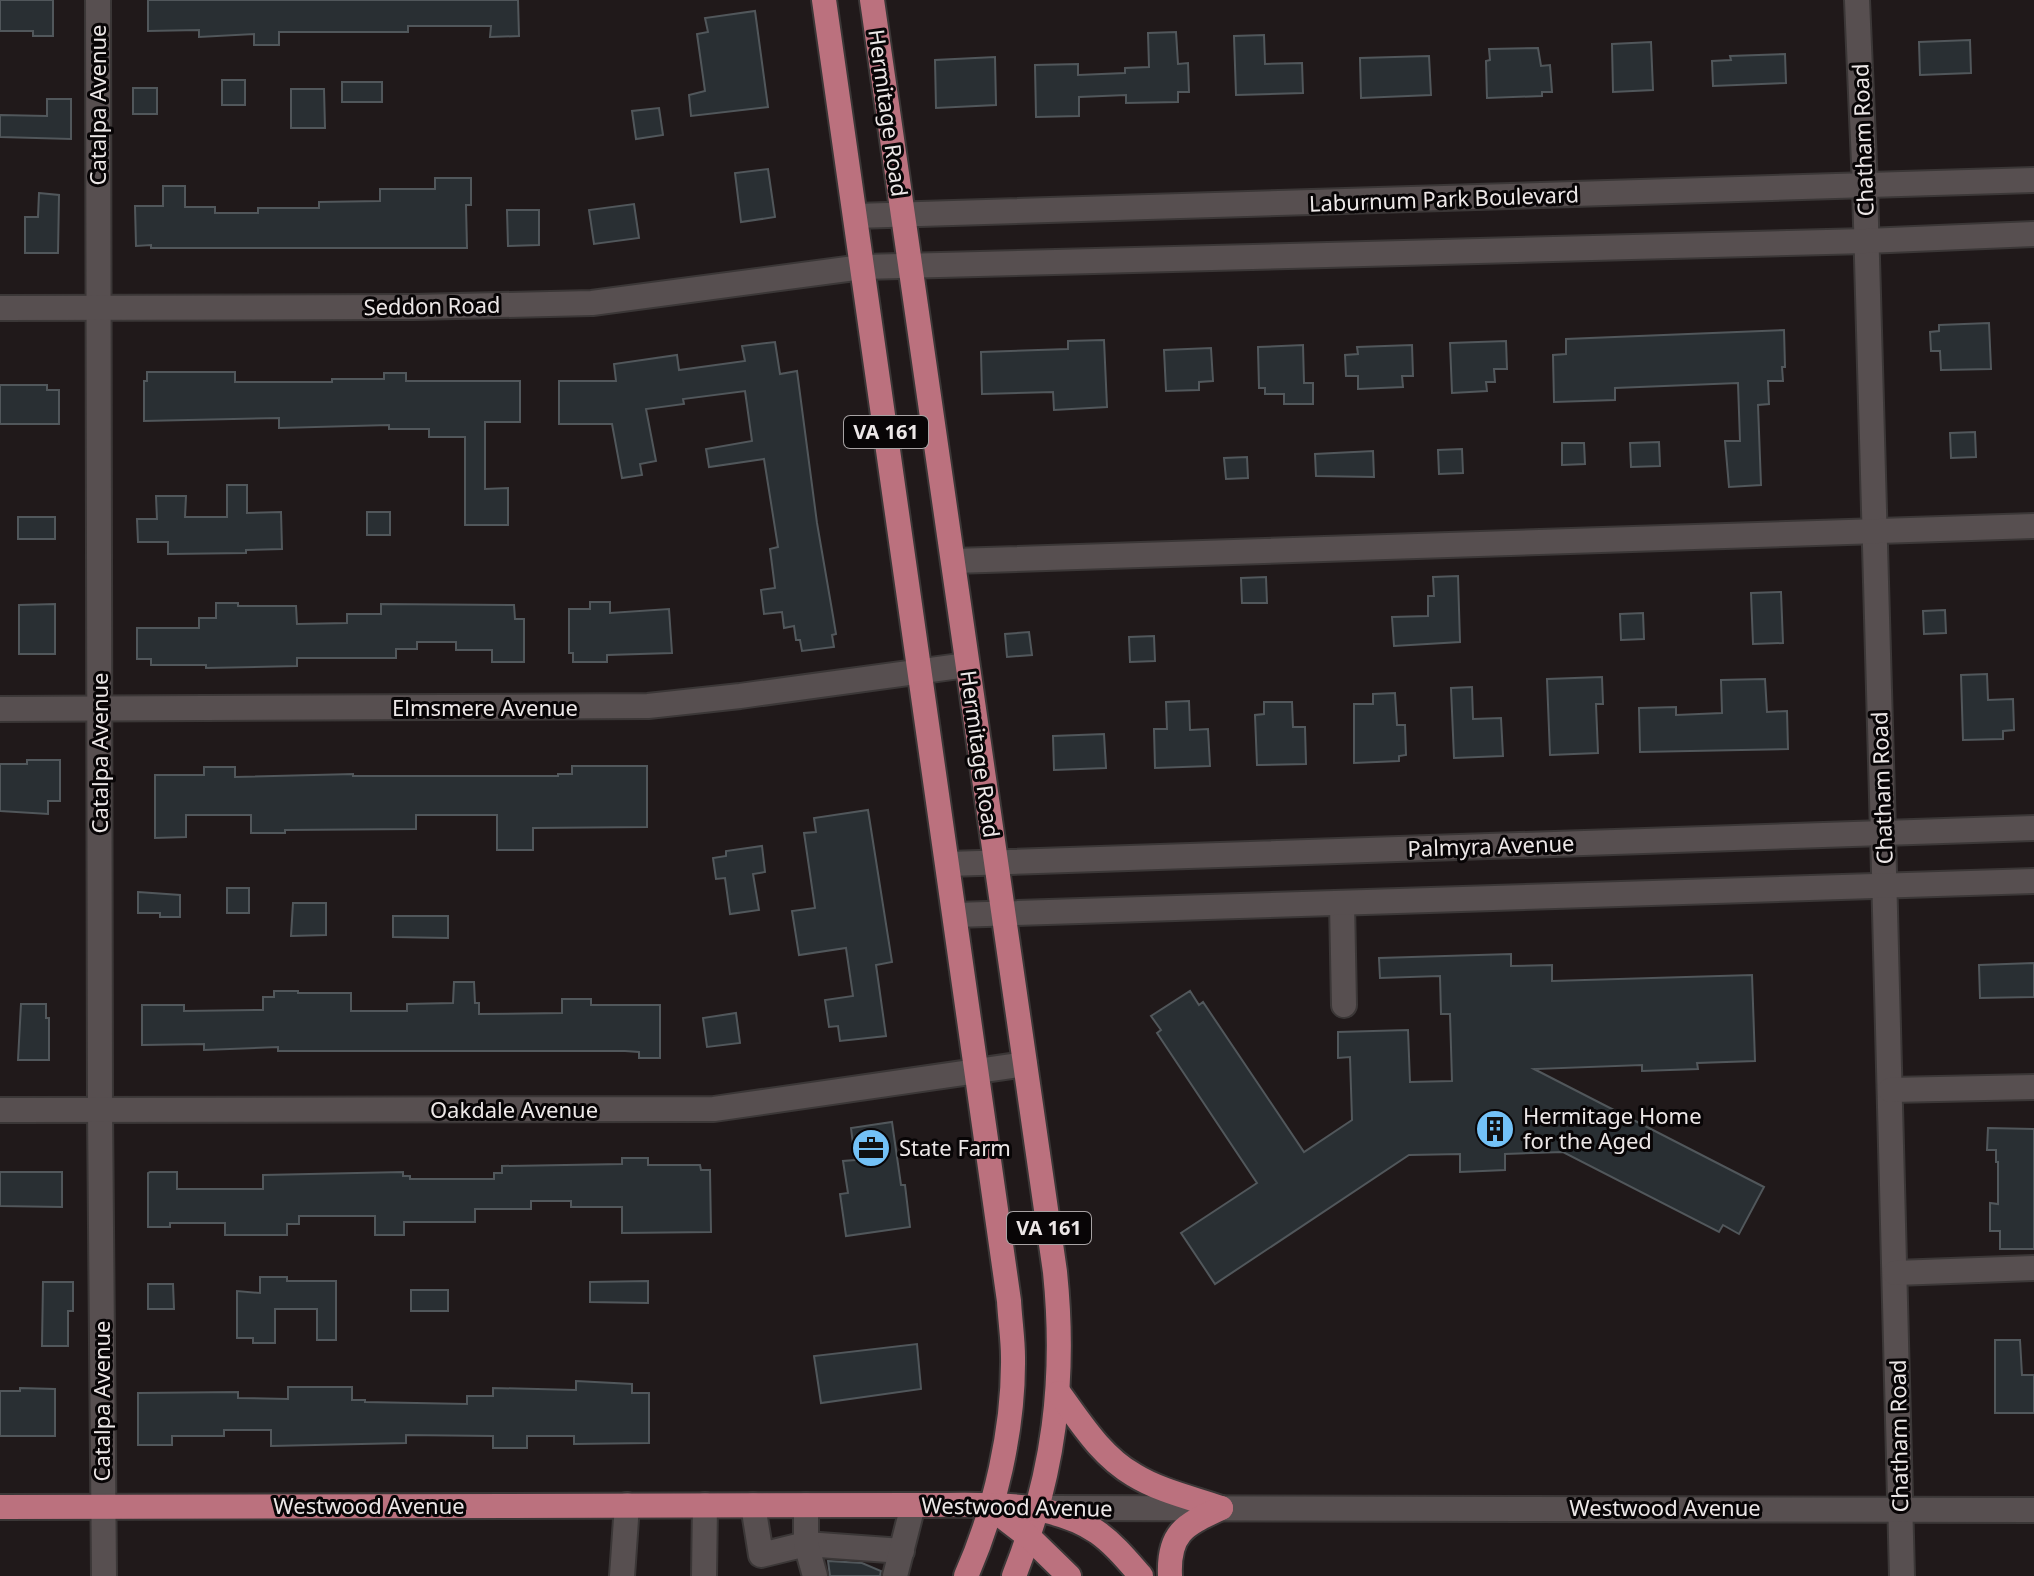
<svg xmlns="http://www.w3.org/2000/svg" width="2034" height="1576" viewBox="0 0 2034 1576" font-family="'Noto Sans',sans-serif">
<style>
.building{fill:#292f33;stroke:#51575b;stroke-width:2}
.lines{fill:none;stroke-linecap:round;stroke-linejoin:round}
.minor-casing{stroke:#3b3737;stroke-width:28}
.major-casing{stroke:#3b3737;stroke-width:28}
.minor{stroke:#574f50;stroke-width:24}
.major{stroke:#bb717e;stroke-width:24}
.labels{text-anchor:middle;stroke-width:6;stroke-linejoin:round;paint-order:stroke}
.shield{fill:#080506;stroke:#a8a3a4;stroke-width:2}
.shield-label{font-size:20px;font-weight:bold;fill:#ece7e7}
.street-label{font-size:22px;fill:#ece7e7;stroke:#080506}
.poi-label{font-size:22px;fill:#ece7e7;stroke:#080506;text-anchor:start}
</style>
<rect width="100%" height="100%" fill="#20191a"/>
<!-- building -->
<g class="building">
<polygon points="0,0 53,0 53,36 33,36 33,31 0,31"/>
<polygon points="148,0 518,0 519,36 490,37 491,26 408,26 408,32 279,32 279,45 254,45 254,34 199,37 199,30 148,31"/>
<polygon points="755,11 768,107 691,116 689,95 705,91 697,34 708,32 705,18"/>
<polygon points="1176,32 1178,64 1188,63 1189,92 1178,92 1178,102 1126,103 1126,95 1079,97 1079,116 1036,117 1035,65 1078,64 1078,75 1125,73 1125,68 1149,67 1148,33"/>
<polygon points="1264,35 1265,64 1302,63 1303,93 1236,95 1234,36"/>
<polygon points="1970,40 1971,73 1920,75 1919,42"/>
<polygon points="1651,42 1653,90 1613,92 1612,44"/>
<polygon points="1538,48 1541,66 1550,65 1552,92 1542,92 1542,96 1487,98 1486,61 1490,60 1489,49"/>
<polygon points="1785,54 1786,83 1713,86 1712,61 1731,60 1730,56"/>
<polygon points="1429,56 1431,95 1361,98 1360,58"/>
<polygon points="995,57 996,105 936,108 935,60"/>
<rect x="222" y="80" width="23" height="25"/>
<rect x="342" y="82" width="40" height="20"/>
<rect x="133" y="88" width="24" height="26"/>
<polygon points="291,89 324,89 325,128 291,128"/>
<polygon points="47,99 71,99 71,139 0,137 0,115 47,116"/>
<polygon points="659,108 663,135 636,139 632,111"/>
<polygon points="768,169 775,217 741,222 735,173"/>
<polygon points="435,178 471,178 471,205 466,205 467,248 151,248 151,245 136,246 135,206 163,206 163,186 185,186 185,207 215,207 215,213 258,213 258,208 319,208 319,202 380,201 380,189 435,189"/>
<polygon points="39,193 59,195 58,253 25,253 25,217 38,217"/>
<polygon points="634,204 639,238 594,244 589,210"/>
<polygon points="507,210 539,210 539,245 508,246"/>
<polygon points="1989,323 1991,369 1941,370 1940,351 1931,351 1930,332 1939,331 1939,325"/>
<polygon points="1784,330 1785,367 1782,367 1783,381 1768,381 1769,404 1758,405 1761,485 1729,487 1725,441 1740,441 1738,383 1615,388 1615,400 1554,402 1553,355 1566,354 1566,339"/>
<polygon points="1104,340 1107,407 1054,410 1053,392 982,394 981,352 1068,349 1068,341"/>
<polygon points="1506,341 1507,369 1494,369 1495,382 1486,382 1487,391 1452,393 1450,343"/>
<polygon points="775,342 780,374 797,371 817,523 833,616 836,634 832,635 834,647 802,651 800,640 796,640 794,626 784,628 782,612 764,614 761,590 775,588 770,549 778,547 764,459 709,467 706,449 752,441 745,391 683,399 684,404 646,409 656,461 640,464 642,475 622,478 612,424 559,424 559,381 616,381 614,364 677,355 679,370 745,361 742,346"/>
<polygon points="1303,345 1304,383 1313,383 1313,404 1284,404 1284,394 1265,394 1265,388 1259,388 1258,347"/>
<polygon points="1412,345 1413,376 1402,376 1403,387 1358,389 1358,376 1346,376 1345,355 1358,354 1357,347"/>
<polygon points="1211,348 1213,381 1199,382 1199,390 1166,391 1164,350"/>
<polygon points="147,372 235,372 235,382 332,382 332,379 384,379 384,373 406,373 406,381 520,381 520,422 485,422 485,489 508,488 508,525 465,525 465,437 429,437 429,429 389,429 389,425 279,428 279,418 144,421 144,381 147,381"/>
<polygon points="0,385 47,385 47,390 59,390 59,424 0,424"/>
<polygon points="1975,432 1976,457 1951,458 1950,433"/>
<polygon points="1659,442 1660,466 1631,467 1630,443"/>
<polygon points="1562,443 1584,443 1585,464 1562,465"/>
<polygon points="1462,449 1463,473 1439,474 1438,450"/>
<polygon points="1373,451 1374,477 1316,476 1315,454"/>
<polygon points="1247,457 1248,478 1226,479 1224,458"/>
<polygon points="227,485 247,485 247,513 281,512 282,549 246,550 246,553 168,554 168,542 138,542 137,519 157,519 156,496 186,496 185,517 227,517"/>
<rect x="367" y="512" width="23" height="23"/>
<rect x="18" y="517" width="37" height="22"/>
<polygon points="1458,576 1460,642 1394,646 1392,617 1428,616 1428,596 1434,596 1433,577"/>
<polygon points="1266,577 1267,603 1242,603 1241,578"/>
<polygon points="1781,592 1783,643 1753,644 1751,593"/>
<polygon points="590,602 610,602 610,613 669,609 672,653 607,655 607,662 573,662 573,653 569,653 569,609 590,609"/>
<polygon points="216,603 238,603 238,606 296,606 297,624 347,623 347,614 381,614 381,604 514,605 515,619 524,619 524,662 492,662 492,650 456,650 456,642 417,642 417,649 396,649 396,658 297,658 297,666 206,668 206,665 151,665 151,659 137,659 137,628 199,628 199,618 216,618"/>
<polygon points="55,604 55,654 19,654 19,605"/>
<polygon points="1945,610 1946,633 1924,634 1923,611"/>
<polygon points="1643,613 1644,639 1621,640 1620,614"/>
<polygon points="1029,632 1032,655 1007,657 1005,634"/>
<polygon points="1154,636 1155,661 1130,662 1129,637"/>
<polygon points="1987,674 1988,700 2013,699 2014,730 2003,731 2003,739 1963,740 1961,675"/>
<polygon points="1602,677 1603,704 1596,704 1598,753 1550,755 1547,679"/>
<polygon points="1765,679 1767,712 1787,711 1788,749 1640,752 1639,708 1676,707 1676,715 1722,713 1721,680"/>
<polygon points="1472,687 1473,719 1501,718 1503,756 1454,758 1451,688"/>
<polygon points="1395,693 1397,725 1405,725 1406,755 1399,756 1399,761 1354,763 1354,704 1373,704 1373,694"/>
<polygon points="1189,701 1190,730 1208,729 1210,766 1155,768 1154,729 1167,729 1166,702"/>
<polygon points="1264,702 1292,702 1293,727 1305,727 1306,764 1257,765 1255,715 1264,714"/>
<polygon points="1104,734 1106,768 1054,770 1053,736"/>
<polygon points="27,760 60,760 60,801 48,801 48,814 0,811 0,764 27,764"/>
<polygon points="572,766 647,766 647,827 533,828 533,850 497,850 497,815 416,815 416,829 285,830 285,833 251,833 251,815 186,815 186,837 155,838 155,775 204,775 204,767 235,767 235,777 353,774 353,776 558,776 558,774 572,774"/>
<polygon points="868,810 892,962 876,965 886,1036 840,1041 838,1026 829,1027 825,1000 853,996 846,948 799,955 792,911 815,908 804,833 816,832 814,818"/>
<polygon points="762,846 765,872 753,874 759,910 730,914 725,878 716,879 713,858 726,856 726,851"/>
<rect x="227" y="888" width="22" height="25"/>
<polygon points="138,892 180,895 180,917 160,917 160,913 138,913"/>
<polygon points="293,903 326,903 326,935 291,936"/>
<polygon points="393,916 448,916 448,938 393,937"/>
<polygon points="1511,954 1511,966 1552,965 1552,981 1752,975 1755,1061 1697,1063 1698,1069 1642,1071 1642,1065 1534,1069 1764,1187 1739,1234 1723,1225 1719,1232 1563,1152 1505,1154 1505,1170 1460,1172 1460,1154 1409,1155 1215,1284 1181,1233 1257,1183 1157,1033 1161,1030 1151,1016 1190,991 1199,1005 1203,1002 1304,1152 1352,1120 1350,1057 1338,1058 1338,1032 1408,1030 1410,1082 1452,1081 1450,1014 1441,1014 1440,976 1380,978 1379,958"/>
<polygon points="2034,963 2034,997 1980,998 1979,965"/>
<polygon points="454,982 474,982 475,1003 479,1003 479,1014 562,1013 562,999 591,999 591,1005 660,1005 660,1058 639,1058 639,1052 625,1051 278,1051 278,1047 204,1050 204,1044 142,1045 142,1005 184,1005 184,1011 263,1010 263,997 274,997 274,991 298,991 298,993 351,993 351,1011 407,1011 407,1004 453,1003"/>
<polygon points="21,1004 46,1004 46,1018 49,1018 49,1060 18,1060"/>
<polygon points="736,1013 740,1043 707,1047 703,1018"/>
<polygon points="892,1122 901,1185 905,1185 910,1227 846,1236 840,1194 848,1193 843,1161 855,1160 851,1128"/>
<polygon points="1988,1128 2034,1129 2034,1249 2000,1249 2000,1231 1990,1231 1990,1203 1998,1204 1998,1162 1996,1162 1996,1150 1987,1150"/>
<polygon points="622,1158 648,1158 648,1165 700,1165 701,1170 710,1170 711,1232 622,1233 622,1207 571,1207 571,1201 531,1201 531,1209 475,1209 475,1222 404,1222 404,1235 375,1235 375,1216 299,1216 299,1224 287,1224 287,1235 225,1235 225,1223 170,1223 170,1227 148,1227 148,1173 150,1172 177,1172 177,1189 263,1189 263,1175 403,1172 403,1176 410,1176 410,1179 494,1179 494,1173 502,1173 502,1166 622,1164"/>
<polygon points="0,1172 62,1172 62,1207 0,1206"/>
<polygon points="260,1277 287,1277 287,1281 336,1281 336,1340 317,1340 317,1309 275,1309 275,1343 253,1343 253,1338 237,1338 237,1291 260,1293"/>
<polygon points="648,1281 648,1303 590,1302 590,1282"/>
<polygon points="43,1282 73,1282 73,1311 68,1311 68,1346 42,1346"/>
<polygon points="148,1284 173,1284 174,1309 148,1309"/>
<rect x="411" y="1290" width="37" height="21"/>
<polygon points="1995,1340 2020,1340 2022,1375 2034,1375 2034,1413 1995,1413"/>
<polygon points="917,1344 921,1389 821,1403 814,1356"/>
<polygon points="576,1381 632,1384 632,1393 649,1393 649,1443 574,1444 574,1436 527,1436 527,1448 493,1448 493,1436 406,1435 406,1443 271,1446 271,1430 224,1430 224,1436 172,1436 172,1445 138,1445 138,1393 238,1392 238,1398 288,1399 288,1387 352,1387 352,1400 365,1400 365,1402 467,1404 467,1396 493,1396 493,1388 576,1390"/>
<polygon points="20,1388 55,1389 55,1436 0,1436 0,1391 20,1391"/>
<polygon points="828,1561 862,1563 881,1571 880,1576 830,1576"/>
</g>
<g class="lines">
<defs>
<g id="minor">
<polyline points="98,0 100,1110 104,1576"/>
<polyline points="1857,0 1865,187 1883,833 1902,1576"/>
<polyline points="855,216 2034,180"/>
<polyline points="0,308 414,307 592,303 862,267 1866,241 2034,234"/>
<polyline points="953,561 2034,526"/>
<polyline points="0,709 648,706 740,696 967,665"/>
<polyline points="948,864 2034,828"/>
<polyline points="1342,903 1344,1005"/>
<polyline points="955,915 2034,881"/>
<polyline points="1890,1090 2034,1087"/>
<polyline points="0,1110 714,1109 1025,1064"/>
<polyline points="1895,1273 2034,1268"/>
<polyline points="753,1505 761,1555 806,1544 902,1551"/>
<polyline points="806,1505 806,1544 815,1576"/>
<polyline points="1048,1508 2034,1510"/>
<polyline points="622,1576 627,1505"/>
<polyline points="704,1576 705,1505"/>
<polyline points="895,1576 913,1505"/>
</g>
<g id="major">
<path d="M824 0 1009 1301C1010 1320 1013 1339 1013 1357 1014 1428 995 1511 966 1576"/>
<path d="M872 0 1055 1272C1066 1380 1054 1475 1014 1576"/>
<path d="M1059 1393C1081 1423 1101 1456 1134 1475 1160 1491 1192 1498 1221 1508"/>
<path d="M0 1507 913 1505C972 1506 1045 1497 1097 1532 1114 1544 1127 1560 1141 1576"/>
<polyline points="990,1507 1029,1537 1069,1576"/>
<path d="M1170 1576C1168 1532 1185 1525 1221 1508"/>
</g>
</defs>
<!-- minor casing -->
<use href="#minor" class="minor-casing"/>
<!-- major casing -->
<use href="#major" class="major-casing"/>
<!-- minor -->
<use href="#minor" class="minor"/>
<!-- major -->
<use href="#major" class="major"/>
</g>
<!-- icons -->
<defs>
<symbol id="building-disc" viewBox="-11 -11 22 22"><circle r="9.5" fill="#73c1f6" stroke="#080506"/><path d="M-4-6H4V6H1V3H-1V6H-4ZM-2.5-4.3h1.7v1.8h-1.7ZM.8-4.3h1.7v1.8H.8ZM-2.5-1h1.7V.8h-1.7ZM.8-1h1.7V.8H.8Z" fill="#111"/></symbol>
<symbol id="office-disc" viewBox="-11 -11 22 22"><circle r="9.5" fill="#73c1f6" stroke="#080506"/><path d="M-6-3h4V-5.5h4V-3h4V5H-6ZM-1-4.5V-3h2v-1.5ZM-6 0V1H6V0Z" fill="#111"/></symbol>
</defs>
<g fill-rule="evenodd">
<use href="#building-disc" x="1473" y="1107" width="44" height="44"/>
<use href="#office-disc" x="849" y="1126" width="44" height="44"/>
</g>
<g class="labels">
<!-- shield labels -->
<g class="shield">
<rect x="844" y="416" width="84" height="32" rx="6"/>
<rect x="1007" y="1212" width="84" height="32" rx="6"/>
</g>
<g class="shield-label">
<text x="886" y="439">VA 161</text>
<text x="1049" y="1235">VA 161</text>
</g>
<!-- street labels -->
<g class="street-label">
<text transform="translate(98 105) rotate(-90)" y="8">Catalpa Avenue</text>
<text transform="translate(888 113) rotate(82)" y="8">Hermitage Road</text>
<text transform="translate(1863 140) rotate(-92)" y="8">Chatham Road</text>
<text transform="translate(1444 199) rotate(-2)" y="8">Laburnum Park Boulevard</text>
<text transform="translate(432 306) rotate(-1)" y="8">Seddon Road</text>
<text x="485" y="716">Elmsmere Avenue</text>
<text transform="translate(100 753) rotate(-90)" y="8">Catalpa Avenue</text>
<text transform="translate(980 754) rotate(82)" y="8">Hermitage Road</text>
<text transform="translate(1882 788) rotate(-92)" y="8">Chatham Road</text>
<text transform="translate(1491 846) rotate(-2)" y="8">Palmyra Avenue</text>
<text x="514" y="1118">Oakdale Avenue</text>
<text transform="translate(102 1401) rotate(-90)" y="8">Catalpa Avenue</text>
<text transform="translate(1899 1436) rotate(-91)" y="8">Chatham Road</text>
<text x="369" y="1514">Westwood Avenue</text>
<text transform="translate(1017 1507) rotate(1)" y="8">Westwood Avenue</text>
<text x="1665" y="1516">Westwood Avenue</text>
</g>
<!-- poi labels -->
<g class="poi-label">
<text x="1523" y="1124">Hermitage Home<tspan x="1523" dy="25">for the Aged</tspan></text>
<text x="899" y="1156">State Farm</text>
</g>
</g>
</svg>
